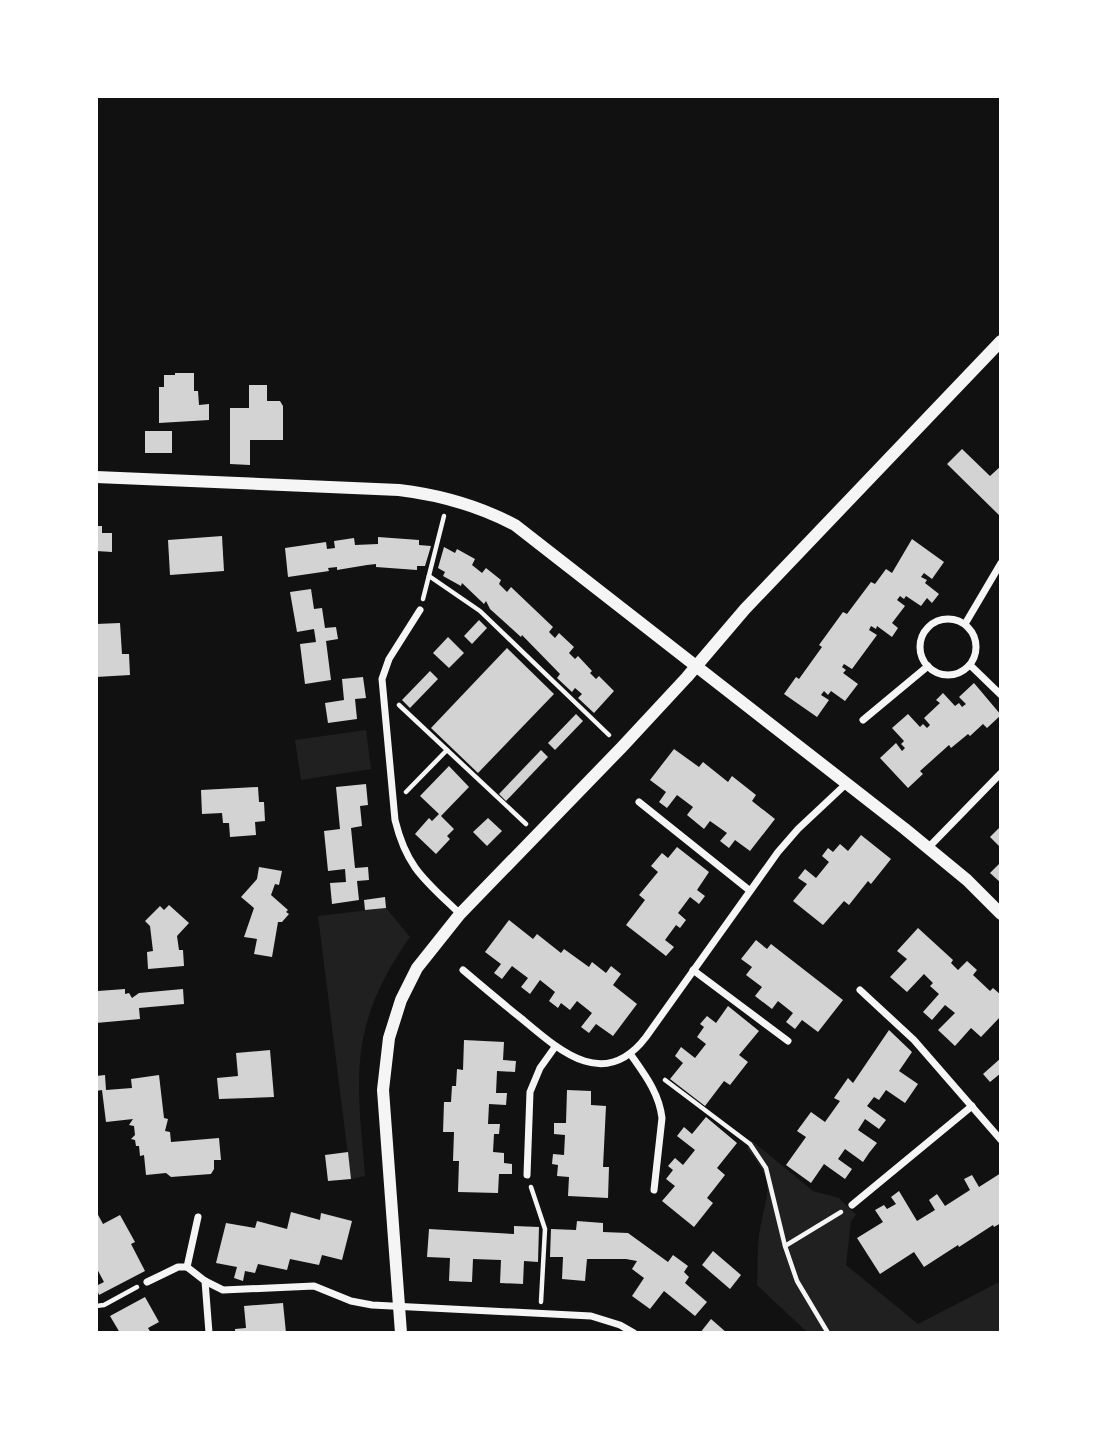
<svg xmlns="http://www.w3.org/2000/svg" width="1097" height="1429" viewBox="0 0 1097 1429" font-family="'Fira Sans',sans-serif">
<style>
.green{fill:#202020}
.building{fill:#d3d3d3}
.lines{fill:none;stroke-linecap:round;stroke-linejoin:round}
.path{stroke:#f5f5f5;stroke-width:4.5}
.minor{stroke:#f5f5f5;stroke-width:7}
.tertiary{stroke:#f5f5f5;stroke-width:12}
</style>
<rect width="100%" height="100%" fill="#111"/>
<!-- green -->
<g class="green">
<polygon points="366,730 371,769 301,780 295,740"/>
<path d="M386 908 410 937C387 969 368 1006 362 1045 355 1088 362 1133 365 1176L351 1179 318 916Z"/>
<path d="M751 1140 813 1191 839 1198 856 1215 851 1221 846 1265 918 1324 1001 1281V1333H808L757 1285C758 1269 757 1252 759 1235 765 1194 779 1185 747 1149Z"/>
</g>
<!-- building -->
<g class="building">
<polygon points="175,373 194,373 194,391 198,391 199,405 209,404 209,420 159,423 159,387 164,387 164,375 175,375"/>
<polygon points="249,385 267,385 267,401 280,401 283,406 283,440 250,440 250,465 230,464 230,408 249,408"/>
<rect x="145" y="431" width="27" height="22"/>
<polygon points="962,449 990,476 1001,466 1001,517 947,464"/>
<polygon points="96,526 102,526 102,533 112,533 112,552 96,551"/>
<polygon points="222,536 224,571 170,575 168,540"/>
<polygon points="378,537 419,540 419,545 431,546 425,566 417,566 417,570 376,567 376,564 367,565 337,570 337,567 328,568 329,571 288,577 285,548 326,542 327,549 335,548 334,541 354,538 355,545 378,544"/>
<polygon points="912,539 944,562 932,579 924,573 921,577 927,580 925,583 939,594 932,603 927,598 921,606 906,596 904,599 900,596 897,600 905,606 892,623 898,628 892,637 877,626 876,629 871,626 869,630 877,635 852,669 844,664 842,667 846,670 843,673 858,684 845,701 831,691 828,695 824,691 821,695 829,700 817,717 784,694 796,677 799,679 822,647 819,645 843,612 847,614 871,582 875,584 886,569 892,573"/>
<polygon points="444,547 455,553 457,549 475,559 472,565 482,573 486,568 501,580 499,584 507,592 511,587 553,627 549,632 555,638 559,633 574,647 569,653 575,659 578,656 592,671 590,673 596,679 599,676 614,691 594,713 578,698 582,694 575,688 572,692 557,678 560,674 522,635 521,637 490,609 486,601 484,604 462,583 461,586 443,576 445,572 438,568"/>
<polygon points="311,589 314,609 322,608 325,628 336,627 338,639 326,641 331,680 305,684 300,644 316,642 314,629 297,632 290,592"/>
<polygon points="479,620 487,628 472,644 464,636"/>
<polygon points="120,623 122,654 129,654 130,675 96,677 96,624"/>
<polygon points="448,637 464,653 449,668 433,653"/>
<polygon points="507,648 554,694 478,773 431,728"/>
<polygon points="430,671 438,679 410,708 402,700"/>
<polygon points="363,677 366,698 355,699 357,719 328,723 325,703 344,700 342,679"/>
<polygon points="974,683 1001,715 987,728 983,724 970,736 968,734 951,748 949,745 920,771 923,774 908,788 880,758 896,743 902,751 905,748 901,744 904,741 892,728 908,714 920,727 923,724 927,728 930,725 924,718 940,703 936,700 943,693 955,706 959,703 962,707 966,704 959,697"/>
<polygon points="576,714 583,721 555,750 548,743"/>
<polygon points="674,749 699,767 703,762 728,782 732,776 756,795 752,801 775,819 750,851 735,840 729,848 720,841 727,833 710,821 704,829 687,815 693,807 677,795 667,808 659,802 666,792 650,780"/>
<polygon points="541,750 548,757 506,801 499,794"/>
<polygon points="449,766 469,787 441,816 454,829 447,836 450,839 436,854 415,834 429,818 432,821 439,814 420,796"/>
<polygon points="366,784 368,805 360,806 362,826 351,828 355,868 368,867 369,880 357,881 359,900 332,904 330,883 346,882 345,869 328,871 324,831 340,829 336,787"/>
<polygon points="258,787 259,802 264,802 265,821 255,822 256,835 230,837 229,823 223,823 222,813 202,814 201,790"/>
<polygon points="488,818 502,831 487,846 473,832"/>
<polygon points="1001,826 1001,848 990,837"/>
<polygon points="861,835 891,859 871,884 868,881 849,905 844,901 823,925 793,901 807,884 798,878 805,869 816,878 829,862 822,856 828,848 833,852 840,844 848,851"/>
<polygon points="677,847 709,872 697,890 705,896 699,904 690,897 678,913 686,920 680,928 676,925 665,940 674,947 666,956 626,925 645,900 639,895 658,872 651,866 662,853 668,858"/>
<polygon points="1001,862 1001,883 990,873"/>
<polygon points="259,867 282,871 279,885 275,884 271,895 288,910 286,912 289,914 282,922 278,922 272,957 254,954 257,939 244,937 254,908 241,897 257,879"/>
<polygon points="385,897 386,908 365,910 364,900"/>
<polygon points="169,905 189,923 177,936 179,950 183,950 184,966 148,969 147,952 153,951 150,926 145,921 160,906 164,910"/>
<polygon points="509,920 533,939 537,934 561,953 564,949 589,967 592,962 606,973 611,966 621,974 613,985 637,1004 613,1036 596,1024 589,1033 581,1027 592,1013 577,1001 570,1010 561,1003 558,1008 549,1001 555,992 540,980 530,994 521,987 528,978 512,966 502,979 494,973 501,964 485,952"/>
<polygon points="918,928 953,960 951,963 958,970 967,961 977,970 973,975 990,991 993,988 1001,995 1001,1016 981,1037 971,1028 955,1046 938,1030 955,1013 945,1005 932,1020 923,1012 939,994 930,986 933,983 924,974 907,992 890,977 907,959 897,951"/>
<polygon points="756,940 767,949 771,944 843,1000 818,1032 802,1020 795,1029 786,1022 793,1013 778,1001 772,1009 755,996 762,987 746,975 752,967 741,959"/>
<polygon points="125,989 125,994 129,993 132,998 139,993 183,989 184,1004 139,1008 140,1019 96,1023 98,991"/>
<polygon points="728,1006 759,1031 739,1055 748,1062 730,1085 724,1081 705,1106 670,1079 683,1063 675,1056 681,1047 695,1058 706,1044 697,1037 704,1027 700,1024 707,1016 716,1023"/>
<polygon points="889,1030 912,1052 899,1071 918,1084 905,1103 886,1090 879,1100 874,1097 867,1106 886,1120 879,1129 865,1119 858,1130 877,1143 869,1153 863,1162 845,1149 838,1159 852,1169 845,1179 824,1164 811,1183 786,1165 806,1137 797,1131 811,1112 825,1122 840,1101 834,1098 848,1078 853,1083"/>
<polygon points="464,1040 504,1042 503,1060 516,1061 515,1072 497,1071 496,1093 507,1093 506,1105 489,1104 488,1124 500,1124 499,1134 494,1134 493,1152 504,1153 504,1163 512,1164 512,1174 499,1174 498,1193 458,1192 459,1161 453,1161 454,1132 443,1132 444,1102 451,1102 452,1086 456,1086 457,1069 463,1070"/>
<polygon points="270,1050 274,1097 219,1099 217,1078 238,1076 236,1053"/>
<polygon points="1001,1058 1001,1073 990,1082 983,1074"/>
<polygon points="105,1075 106,1090 132,1088 131,1079 159,1075 164,1118 168,1119 165,1131 170,1132 171,1142 219,1138 221,1160 214,1160 214,1169 211,1174 171,1177 166,1173 146,1175 144,1155 140,1156 139,1146 136,1146 135,1140 131,1139 135,1135 134,1126 129,1125 133,1119 106,1122 102,1090 96,1091 96,1076"/>
<polygon points="567,1090 591,1091 591,1105 606,1106 603,1167 609,1167 608,1198 568,1196 569,1177 557,1176 558,1165 552,1164 553,1154 564,1155 565,1135 554,1134 554,1123 566,1123"/>
<polygon points="706,1117 737,1143 717,1168 725,1175 707,1198 713,1203 694,1227 662,1201 675,1186 666,1179 673,1170 668,1166 675,1158 683,1165 695,1150 677,1136 684,1127 692,1134"/>
<polygon points="348,1152 351,1179 328,1181 325,1155"/>
<polygon points="1001,1173 1001,1223 994,1227 993,1225 959,1247 958,1245 924,1267 914,1252 880,1274 857,1238 883,1222 875,1210 884,1205 887,1209 896,1204 891,1197 899,1191 917,1221 935,1210 929,1200 937,1194 945,1206 970,1190 964,1179 972,1175 979,1187"/>
<polygon points="96,1211 103,1224 120,1215 135,1242 131,1244 145,1271 99,1295 96,1286 104,1282 96,1267"/>
<polygon points="291,1212 320,1220 321,1213 352,1221 342,1260 322,1255 319,1265 290,1259 287,1270 258,1264 255,1273 245,1271 243,1281 234,1278 237,1267 216,1263 226,1223 255,1228 257,1221 287,1229"/>
<polygon points="577,1221 603,1223 603,1232 628,1233 668,1262 673,1255 688,1266 684,1272 689,1277 685,1283 707,1302 695,1316 664,1291 650,1309 632,1296 644,1278 632,1269 637,1261 626,1259 587,1259 585,1281 562,1279 563,1257 550,1257 551,1229 576,1230"/>
<polygon points="514,1226 539,1227 538,1262 524,1261 523,1284 500,1283 501,1260 473,1259 472,1282 449,1281 450,1258 427,1257 429,1229 514,1234"/>
<polygon points="713,1251 741,1275 730,1289 702,1265"/>
<polygon points="145,1297 159,1322 148,1328 151,1333 120,1333 110,1316"/>
<polygon points="283,1303 286,1333 235,1333 235,1329 246,1328 244,1306"/>
<polygon points="711,1319 727,1333 700,1333"/>
</g>
<g class="lines">
<!-- path -->
<g class="path">
<polyline points="429,576 480,611 609,735"/>
<polyline points="423,599 444,516"/>
<polyline points="399,705 526,824"/>
<polyline points="406,792 447,750"/>
<polyline points="665,1080 750,1144 766,1168 785,1246 797,1281 828,1333"/>
<polyline points="531,1187 545,1229 541,1302"/>
<polyline points="785,1246 841,1212"/>
<polyline points="96,1306 104,1305 137,1287"/>
</g>
<!-- minor -->
<g class="minor">
<path d="M420 610 389 659 382 679 395 820C407 869 426 881 460 914"/>
<circle cx="948" cy="647" r="28"/>
<polyline points="965,624 1001,563"/>
<polyline points="970,665 1001,695"/>
<polyline points="863,720 928,666"/>
<polyline points="639,802 749,890"/>
<polyline points="928,848 1001,773"/>
<path d="M463 970C483 987 502 1003 522 1019 561 1052 605 1091 646 1037L778 852 798 829 846 784"/>
<polyline points="693,970 788,1041"/>
<polyline points="860,990 914,1040 1001,1140"/>
<path d="M631 1055C645 1075 659 1093 662 1118L654 1190"/>
<polyline points="527,1175 530,1092 540,1068 555,1047"/>
<polyline points="852,1205 972,1106"/>
<polyline points="187,1267 198,1217"/>
<polyline points="205,1281 209,1333"/>
<polyline points="147,1282 178,1267 187,1267 205,1281 223,1290 314,1286 351,1301 372,1305 591,1316 620,1325 634,1333"/>
</g>
<!-- tertiary -->
<g class="tertiary">
<path d="M96 477 399 490C441 495 477 505 515 525L905 829 967 880 1001 914"/>
<polyline points="401,1333 383,1090 389,1038 401,1000 417,968 460,914 622,747 687,677 745,609 1001,341"/>
</g>
</g>
<!-- border -->
<rect width="1097" height="1429" fill="none" stroke="#ffffff" stroke-width="196"/>
</svg>
